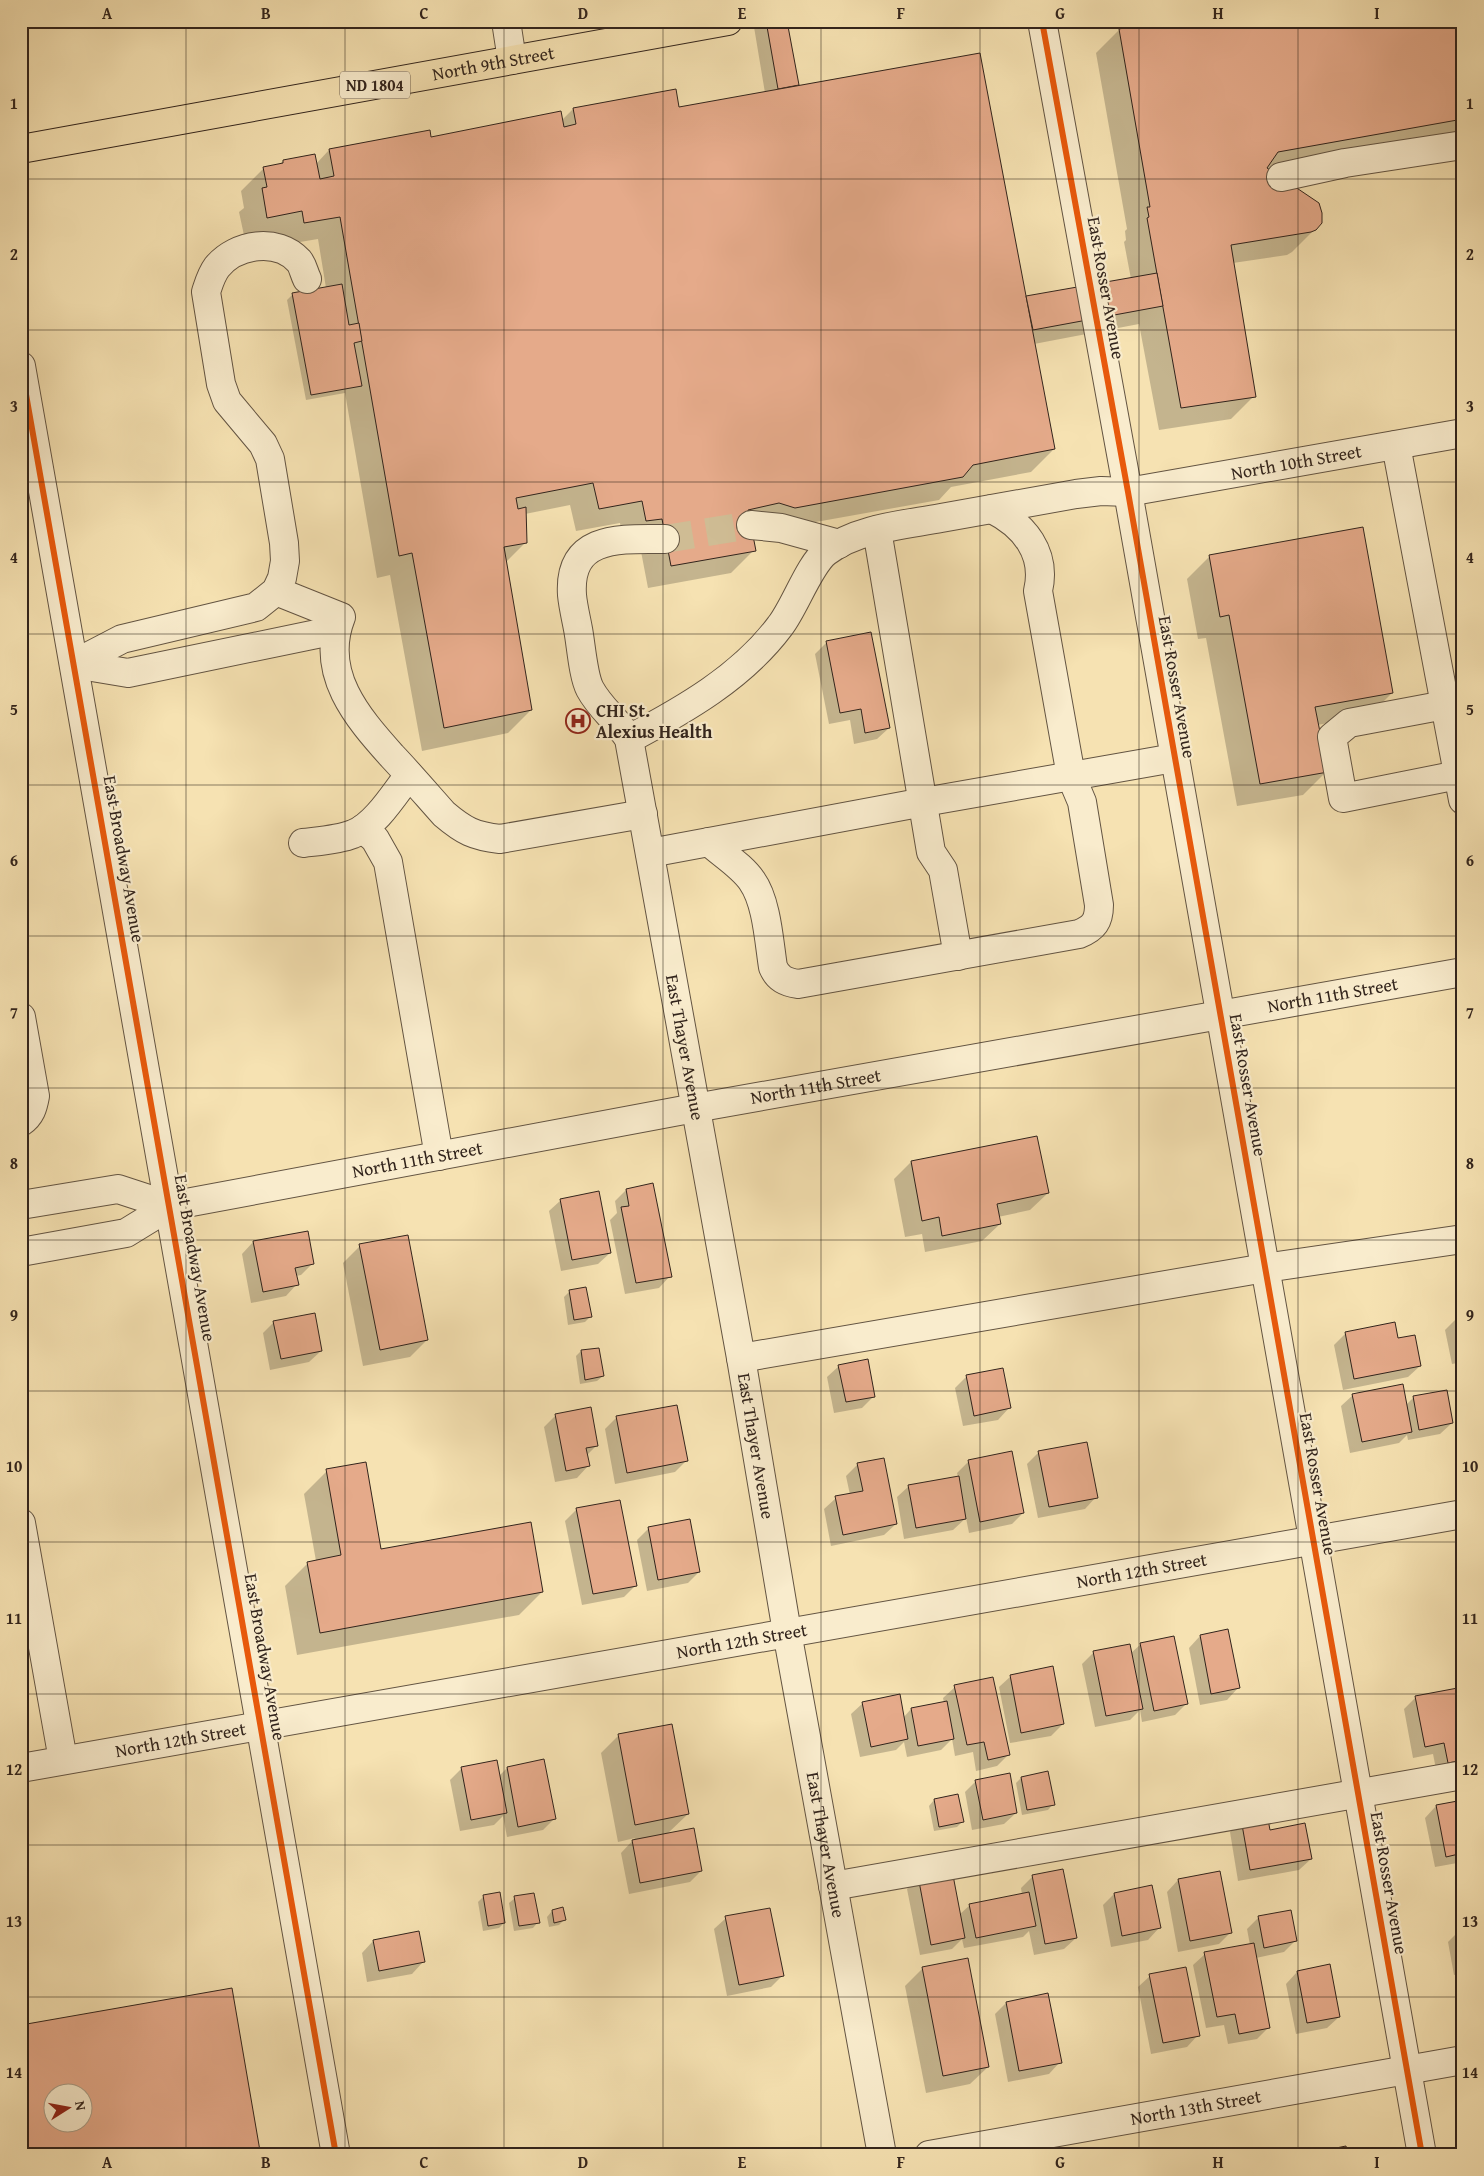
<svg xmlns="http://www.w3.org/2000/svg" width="1484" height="2176" viewBox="0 0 1484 2176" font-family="'Gentium Book Plus',serif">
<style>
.shadow{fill:#0003;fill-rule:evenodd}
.building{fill:#e5aa8a;stroke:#32241c;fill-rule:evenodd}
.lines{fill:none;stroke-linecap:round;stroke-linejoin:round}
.minor-tunnel{stroke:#cfbc94;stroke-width:28;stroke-dasharray:28 14;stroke-linecap:butt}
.minor-casing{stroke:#635442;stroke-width:30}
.major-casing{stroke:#32241c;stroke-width:30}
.minor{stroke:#f9eccd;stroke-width:28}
.major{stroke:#f6e2b2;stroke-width:28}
.cycleway-casing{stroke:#f9eccd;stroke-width:9}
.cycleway{stroke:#e8590c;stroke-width:6}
.grid{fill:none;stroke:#32241c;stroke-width:1;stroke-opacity:0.55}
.labels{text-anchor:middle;stroke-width:4.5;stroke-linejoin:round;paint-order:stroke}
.shield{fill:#f9eccd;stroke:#6e6051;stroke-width:1}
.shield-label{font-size:16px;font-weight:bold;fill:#32241c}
.street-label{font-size:18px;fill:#32241c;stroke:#f9eccd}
.poi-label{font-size:18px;font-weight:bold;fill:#32241c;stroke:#f9eccd;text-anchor:start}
.neatline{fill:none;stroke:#32241c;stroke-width:2}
.grid-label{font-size:16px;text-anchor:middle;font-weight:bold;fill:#32241c}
</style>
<rect width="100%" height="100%" fill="#f6e2b2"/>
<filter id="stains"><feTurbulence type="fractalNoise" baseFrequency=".004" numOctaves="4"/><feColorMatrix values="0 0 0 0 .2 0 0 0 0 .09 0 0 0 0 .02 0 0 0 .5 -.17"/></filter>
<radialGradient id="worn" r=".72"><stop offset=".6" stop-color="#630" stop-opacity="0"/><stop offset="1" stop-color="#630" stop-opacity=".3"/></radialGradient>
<!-- shadow -->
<g class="shadow">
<polygon points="753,21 786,21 797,85 795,88 1025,299 1131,279 1124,242 1126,240 1125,231 1127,229 1096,53 1119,30 1463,21 1463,138 1270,171 1315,229 1292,252 1287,255 1233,263 1254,396 1231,419 1159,430 1139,324 1034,344 1054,449 1031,472 951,487 939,500 771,530 750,527 754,550 731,573 648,588 639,541 623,544 620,523 576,531 570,505 525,514 526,542 506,562 531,710 508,733 422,751 390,575 377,578 345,393 306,400 287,300 293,294 326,288 318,239 282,245 280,233 245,240 239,212 244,208 241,191 264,168 279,165 283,161 316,164 329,150 430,139 561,121 573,109 678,109 765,93"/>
<polygon points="1210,556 1392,693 1369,716 1317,725 1326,772 1303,795 1237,806 1206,638 1198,639 1187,579"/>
<polygon points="827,642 889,728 877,739 854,744 850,720 829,724 815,654"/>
<polygon points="911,1162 1048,1193 1030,1210 998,1217 1000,1224 982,1241 925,1252 922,1234 905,1237 894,1179"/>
<polygon points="626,1190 670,1276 659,1288 625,1294 610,1220 617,1213 615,1201"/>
<polygon points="561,1200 610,1253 598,1264 561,1271 549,1211"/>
<polygon points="253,1242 313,1263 301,1275 296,1276 297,1284 286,1296 251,1303 242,1254"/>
<polygon points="360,1246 427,1340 410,1357 363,1366 343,1263"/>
<polygon points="569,1292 590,1317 585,1322 568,1325 564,1297"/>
<polygon points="1463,1317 1463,1362 1452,1364 1445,1330 1457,1318"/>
<polygon points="274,1322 321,1351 309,1362 270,1370 263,1333"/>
<polygon points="1346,1333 1397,1340 1420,1366 1408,1377 1343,1390 1334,1345"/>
<polygon points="581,1351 603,1376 597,1381 580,1384 576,1356"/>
<polygon points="839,1366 874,1396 862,1408 834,1413 827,1377"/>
<polygon points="967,1376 1009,1408 998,1420 963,1426 955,1388"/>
<polygon points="1353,1395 1406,1405 1414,1397 1452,1423 1440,1434 1408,1440 1407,1435 1399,1443 1350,1453 1341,1406"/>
<polygon points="676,1406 686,1461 675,1472 615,1484 605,1429 616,1418"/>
<polygon points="556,1415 597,1445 586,1456 588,1466 577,1478 555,1482 544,1427"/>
<polygon points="1039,1452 1096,1497 1085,1509 1038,1518 1027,1464"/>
<polygon points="969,1461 1023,1513 1012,1524 969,1533 966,1518 953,1530 904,1539 897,1497 909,1486 958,1477 957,1473"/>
<polygon points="858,1464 896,1524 884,1535 831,1546 824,1509 836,1498 850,1495 846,1476"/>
<polygon points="327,1471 380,1551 542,1592 519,1615 297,1655 285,1586 308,1563 316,1561 304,1494"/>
<polygon points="577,1509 636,1585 624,1597 582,1605 565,1521"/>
<polygon points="649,1528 699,1572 688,1583 647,1591 637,1540"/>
<polygon points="1200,1636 1238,1688 1227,1700 1200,1705 1189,1648"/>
<polygon points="1141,1644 1186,1704 1175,1715 1142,1722 1140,1710 1130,1720 1095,1727 1082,1664 1094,1652 1131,1653"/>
<polygon points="1011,1676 1063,1724 1051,1736 1010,1743 999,1687"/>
<polygon points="955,1687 1008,1755 997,1766 976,1771 973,1752 955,1756 952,1739 941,1750 907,1757 904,1742 896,1750 860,1757 851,1714 863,1703 903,1718 911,1709 944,1703 943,1698"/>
<polygon points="1463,1688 1463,1769 1437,1774 1433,1754 1413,1758 1404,1709 1415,1698"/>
<polygon points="618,1736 688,1814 667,1834 701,1871 690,1882 629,1894 621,1853 635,1838 618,1842 601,1753"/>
<polygon points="462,1768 498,1777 507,1768 554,1819 543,1830 507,1837 503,1816 494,1825 460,1831 450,1780"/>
<polygon points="1021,1778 1053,1804 1048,1810 1022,1815 1016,1783"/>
<polygon points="976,1781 1016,1813 1004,1824 972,1830 965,1792"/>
<polygon points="957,1795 963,1821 957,1827 934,1831 929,1806 934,1800"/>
<polygon points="1463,1801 1463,1862 1435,1867 1425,1818 1436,1806"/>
<polygon points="1241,1820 1269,1831 1311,1859 1299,1870 1238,1881 1230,1832"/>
<polygon points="1219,1872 1231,1932 1219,1944 1178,1952 1167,1892 1178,1880"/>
<polygon points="1033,1876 1076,1938 1064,1949 1034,1955 1029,1931 1023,1937 964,1948 962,1939 952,1949 920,1955 907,1889 919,1877 959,1915 970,1905 1022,1895 1021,1888"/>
<polygon points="1114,1894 1159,1928 1148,1940 1111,1947 1103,1905"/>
<polygon points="484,1896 504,1923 499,1928 483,1931 478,1902"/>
<polygon points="515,1898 538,1922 533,1928 514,1931 509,1903"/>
<polygon points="552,1911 564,1920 559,1925 549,1927 547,1917"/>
<polygon points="1290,1911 1295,1941 1284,1952 1256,1958 1269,2027 1257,2039 1228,2044 1224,2025 1206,2028 1193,1965 1205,1954 1250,1945 1247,1929 1258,1918"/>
<polygon points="726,1918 782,1976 771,1987 727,1996 714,1929"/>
<polygon points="1463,1929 1463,1973 1454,1975 1448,1942 1460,1930"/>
<polygon points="418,1933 423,1962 412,1974 367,1982 362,1953 373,1941"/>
<polygon points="923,1968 988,2067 970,2084 926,2093 905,1986"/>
<polygon points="1297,1972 1339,2017 1327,2028 1296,2034 1286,1984"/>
<polygon points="1150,1976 1198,2035 1187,2047 1151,2054 1138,1987"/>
<polygon points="1006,2003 1060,2062 1049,2074 1008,2082 995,2014"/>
<path d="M21 2027 259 2150 255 2155H21ZM52 2094H82V2124H52Z"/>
</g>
<!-- building -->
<g class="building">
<polygon points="766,21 787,21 799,85 778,89"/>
<polygon points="1161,21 1463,21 1463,119 1278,152 1267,168 1319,203 1322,213 1322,223 1316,230 1311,232 1231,245 1256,397 1181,408 1147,218 1149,217 1147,207 1150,207 1119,29"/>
<polygon points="980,53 1055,449 973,465 963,477 795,508 779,503 748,510 756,551 671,566 662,519 646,521 642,501 599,509 593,483 516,498 518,509 526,507 527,543 504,547 532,710 444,728 412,553 399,556 340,217 304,223 302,211 267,218 262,188 267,187 263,167 283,163 283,160 315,154 320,179 334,176 329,149 430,130 431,137 561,111 564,127 576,124 573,108 676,89 679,107"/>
<polygon points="1157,273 1163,306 1033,330 1026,296"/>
<polygon points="342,284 349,325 359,323 362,341 354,343 362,386 311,395 292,293"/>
<polygon points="1363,527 1393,693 1315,707 1328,772 1260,784 1229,615 1220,617 1209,555"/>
<polygon points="871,632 890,728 865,733 861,709 840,713 826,641"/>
<polygon points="1037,1136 1049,1193 997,1204 1001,1224 942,1236 939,1217 922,1221 911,1161"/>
<polygon points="653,1183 672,1277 636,1283 621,1207 629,1206 626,1189"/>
<polygon points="599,1191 611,1253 572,1260 560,1199"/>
<polygon points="308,1231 314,1264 295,1268 299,1285 263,1292 253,1241"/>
<polygon points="408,1235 428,1340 380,1350 359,1244"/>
<polygon points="586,1287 592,1317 574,1320 569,1290"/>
<polygon points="315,1313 322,1351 281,1359 273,1321"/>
<polygon points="1463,1316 1463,1350 1456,1317"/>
<polygon points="1395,1322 1398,1338 1415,1335 1421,1366 1354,1379 1345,1332"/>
<polygon points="599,1348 604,1376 585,1380 581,1350"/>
<polygon points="868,1359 875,1397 846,1402 838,1365"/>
<polygon points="1003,1368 1011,1408 974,1416 966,1375"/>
<polygon points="1403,1384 1412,1432 1362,1442 1352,1394"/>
<polygon points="1447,1390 1453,1423 1419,1430 1413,1396"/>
<polygon points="677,1405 688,1461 627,1473 616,1416"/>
<polygon points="591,1407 598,1446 586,1448 590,1466 566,1471 555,1414"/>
<polygon points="1087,1442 1098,1498 1049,1507 1038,1451"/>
<polygon points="1012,1451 1024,1513 980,1522 968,1460"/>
<polygon points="884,1458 897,1524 843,1535 835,1496 863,1491 857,1463"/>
<polygon points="366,1462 381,1549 531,1522 543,1592 320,1633 307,1562 341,1555 326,1469"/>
<polygon points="959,1476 966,1519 916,1528 908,1485"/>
<polygon points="620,1500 637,1586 593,1594 576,1508"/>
<polygon points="690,1519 700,1572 658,1580 648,1527"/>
<polygon points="1228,1629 1240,1688 1211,1694 1200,1635"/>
<polygon points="1174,1636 1188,1704 1154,1711 1140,1643"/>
<polygon points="1130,1644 1143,1709 1106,1716 1093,1651"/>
<polygon points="1053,1666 1064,1724 1021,1733 1010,1675"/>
<polygon points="993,1677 1010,1755 988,1760 984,1742 967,1745 954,1685"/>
<polygon points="1463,1687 1463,1760 1448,1763 1444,1743 1425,1747 1415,1696"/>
<polygon points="900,1694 908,1739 871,1747 862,1702"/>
<polygon points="947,1701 954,1739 918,1746 911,1708"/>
<polygon points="672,1724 689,1814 635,1825 618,1734"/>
<polygon points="544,1759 556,1819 518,1827 507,1767"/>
<polygon points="497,1760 507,1813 471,1820 461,1767"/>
<polygon points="1048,1771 1055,1805 1027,1810 1021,1777"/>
<polygon points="1010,1773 1017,1813 983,1820 975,1780"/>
<polygon points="958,1794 964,1822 939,1827 934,1799"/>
<polygon points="1463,1800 1463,1853 1446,1857 1436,1805"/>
<polygon points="1267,1814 1270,1830 1305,1823 1312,1859 1250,1870 1241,1819"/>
<polygon points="694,1828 702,1871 640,1883 632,1840"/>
<polygon points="1063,1869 1077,1938 1045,1944 1032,1875"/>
<polygon points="952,1870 965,1938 931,1945 918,1876"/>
<polygon points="1220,1871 1232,1933 1190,1941 1178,1879"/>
<polygon points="1152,1885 1161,1928 1122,1936 1114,1893"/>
<polygon points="500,1892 505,1923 488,1926 483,1895"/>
<polygon points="1029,1892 1036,1926 976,1938 969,1904"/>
<polygon points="534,1893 540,1923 519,1926 514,1896"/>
<polygon points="563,1907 566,1920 554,1923 552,1910"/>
<polygon points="770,1908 784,1976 739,1985 725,1916"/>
<polygon points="1291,1910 1297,1941 1264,1948 1258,1916"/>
<polygon points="419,1931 425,1962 379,1971 373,1940"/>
<polygon points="1254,1943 1270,2028 1239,2034 1235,2014 1217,2017 1204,1952"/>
<polygon points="968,1958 989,2067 943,2076 922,1967"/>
<polygon points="1330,1964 1340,2017 1307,2023 1297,1971"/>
<polygon points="1186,1967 1200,2036 1163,2043 1149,1974"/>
<path d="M232 1988 260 2151 238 2155H21V2025ZM52 2094H82V2124H52Z"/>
<polygon points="1048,1993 1062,2063 1019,2071 1006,2002"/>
<polygon points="1346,2146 1348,2155 1301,2155"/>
</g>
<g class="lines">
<!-- minor-tunnel -->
<polyline class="minor-tunnel" points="665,539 751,525"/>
<defs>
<g id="minor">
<polyline points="506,21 512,60"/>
<polyline points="1042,21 1128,492 1422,2155"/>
<polyline points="1281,177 1345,163 1463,145"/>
<polyline points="21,366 336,2155"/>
<polyline points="1396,445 1463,800"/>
<polyline points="751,525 781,528 839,544"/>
<polyline points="877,530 931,852 943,870 958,956"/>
<path id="s1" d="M665 539C622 539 568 534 572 595 573 606 576 618 578 629 581 644 583 676 590 689 600 708 618 721 629 739L741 1358 787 1632 882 2155"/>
<path d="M276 591 341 617C319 673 357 717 392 756 410 775 427 795 444 814 464 831 474 836 500 839L643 814"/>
<path d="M74 664 122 639 256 607 276 591 282 578 285 561 284 543 270 459 263 444 227 401 221 384 206 292C209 283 211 275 217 267 236 244 277 237 299 261 303 266 304 273 307 279"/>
<polyline points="74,664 128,673 336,630"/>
<polyline points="1445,705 1349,723 1332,737 1343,798 1463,774"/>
<path id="s2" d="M629 739C684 710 742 677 780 626 795 607 809 565 826 552 858 528 903 525 941 518 986 510 1031 502 1076 494L1101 491 1128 492 1463 433"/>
<polyline points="363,829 375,839 388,862 439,1156"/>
<path d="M709 842C722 854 742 866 752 881 767 902 769 942 773 967 778 979 786 982 798 984L1079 934C1094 928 1099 921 1099 905L1082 802 1071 776 1038 591C1047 553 1024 525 992 509"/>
<path d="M303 843C319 841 338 840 353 834 375 826 395 793 409 775"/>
<polyline points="650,853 924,802 1174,758"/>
<path d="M21 1017 35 1096C33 1107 31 1115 21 1122"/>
<polyline points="21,1205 118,1189 170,1206"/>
<path id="s3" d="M21 1252 126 1233 170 1206 695 1108 1463 972"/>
<polyline points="741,1358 1265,1268 1463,1239"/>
<polyline points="21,1523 63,1760"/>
<path id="s4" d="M21 1768 1463 1514"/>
<polyline points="833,1886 1463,1775"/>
<path id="s5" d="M929 2155 1463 2060"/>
</g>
<g id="major">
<path id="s6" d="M21 149 728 21"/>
</g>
</defs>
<!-- minor casing -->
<use href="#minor" class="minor-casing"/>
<!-- major casing -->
<use href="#major" class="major-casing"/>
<!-- minor -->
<use href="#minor" class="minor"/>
<!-- major -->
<use href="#major" class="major"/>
<defs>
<g id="cycleway">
<polyline points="1042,21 1128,492 1422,2155"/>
<polyline points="21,366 336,2155"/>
</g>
</defs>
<!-- cycleway casing -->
<use href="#cycleway" class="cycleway-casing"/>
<!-- cycleway -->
<use href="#cycleway" class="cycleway"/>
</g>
<!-- grid -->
<path class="grid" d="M186 21V2155M345 21V2155M504 21V2155M663 21V2155M821 21V2155M980 21V2155M1139 21V2155M1298 21V2155M21 179H1463M21 330H1463M21 482H1463M21 634H1463M21 785H1463M21 936H1463M21 1088H1463M21 1240H1463M21 1391H1463M21 1542H1463M21 1694H1463M21 1845H1463M21 1997H1463"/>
<!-- icons -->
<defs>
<symbol id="hospital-ring" viewBox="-11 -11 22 22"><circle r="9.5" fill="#f9eccd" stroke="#8f2418" stroke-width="1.5"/><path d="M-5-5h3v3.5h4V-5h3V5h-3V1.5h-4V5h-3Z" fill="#8f2418"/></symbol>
</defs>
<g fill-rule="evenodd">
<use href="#hospital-ring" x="564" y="707" width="28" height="28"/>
</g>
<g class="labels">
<!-- shield labels -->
<rect class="shield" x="340" y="71.5" width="70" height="27" rx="4"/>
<g class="shield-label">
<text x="375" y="91">ND 1804</text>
</g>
<!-- street labels -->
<g class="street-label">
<text dy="6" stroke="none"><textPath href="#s6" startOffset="480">North 9th Street</textPath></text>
<text transform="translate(1106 288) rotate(80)" y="6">East Rosser Avenue</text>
<text dy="6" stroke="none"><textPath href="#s2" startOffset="759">North 10th Street</textPath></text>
<text transform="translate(1177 687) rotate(80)" y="6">East Rosser Avenue</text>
<text transform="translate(124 859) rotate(80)" y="6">East Broadway Avenue</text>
<text dy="6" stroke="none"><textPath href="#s3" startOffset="1340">North 11th Street</textPath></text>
<text dy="6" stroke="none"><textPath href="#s1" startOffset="601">East Thayer Avenue</textPath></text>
<text transform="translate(1248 1085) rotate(80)" y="6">East Rosser Avenue</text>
<text dy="6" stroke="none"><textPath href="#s3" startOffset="815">North 11th Street</textPath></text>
<text dy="6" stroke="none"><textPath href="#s3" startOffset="410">North 11th Street</textPath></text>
<text transform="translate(195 1258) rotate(80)" y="6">East Broadway Avenue</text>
<text dy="6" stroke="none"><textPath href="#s1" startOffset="1006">East Thayer Avenue</textPath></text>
<text transform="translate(1318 1484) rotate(80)" y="6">East Rosser Avenue</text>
<text dy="6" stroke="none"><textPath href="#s4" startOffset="1138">North 12th Street</textPath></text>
<text dy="6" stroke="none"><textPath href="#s4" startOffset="732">North 12th Street</textPath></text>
<text transform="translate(265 1657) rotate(80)" y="6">East Broadway Avenue</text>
<text dy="6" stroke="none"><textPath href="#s4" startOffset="162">North 12th Street</textPath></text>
<text dy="6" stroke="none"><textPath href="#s1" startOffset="1411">East Thayer Avenue</textPath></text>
<text transform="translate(1389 1883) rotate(80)" y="6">East Rosser Avenue</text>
<text dy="6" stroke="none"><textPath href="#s5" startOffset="271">North 13th Street</textPath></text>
</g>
<!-- poi labels -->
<g class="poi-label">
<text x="596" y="717">CHI St.<tspan x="596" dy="21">Alexius Health</tspan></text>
</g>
</g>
<!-- margin -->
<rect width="1484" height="2176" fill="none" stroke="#f6e2b2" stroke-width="55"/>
<!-- north arrow -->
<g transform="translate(68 2108) rotate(79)"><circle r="24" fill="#f9eccd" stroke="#a99c86"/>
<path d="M0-4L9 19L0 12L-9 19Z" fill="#8f2418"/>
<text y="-8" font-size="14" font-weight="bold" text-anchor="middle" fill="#32241c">N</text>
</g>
<rect x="28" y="28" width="1428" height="2120" class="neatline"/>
<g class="grid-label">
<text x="107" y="19">A</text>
<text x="266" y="19">B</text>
<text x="424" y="19">C</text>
<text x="583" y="19">D</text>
<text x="742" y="19">E</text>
<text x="901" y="19">F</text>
<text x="1060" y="19">G</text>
<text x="1218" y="19">H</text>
<text x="1377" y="19">I</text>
<text x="14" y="109">1</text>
<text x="1470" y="109">1</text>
<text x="14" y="260">2</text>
<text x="1470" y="260">2</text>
<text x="14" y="412">3</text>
<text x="1470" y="412">3</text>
<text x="14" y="563">4</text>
<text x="1470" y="563">4</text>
<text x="14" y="715">5</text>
<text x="1470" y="715">5</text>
<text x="14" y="866">6</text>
<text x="1470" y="866">6</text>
<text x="14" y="1018">7</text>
<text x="1470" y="1018">7</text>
<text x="14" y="1169">8</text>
<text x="1470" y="1169">8</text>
<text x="14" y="1321">9</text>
<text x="1470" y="1321">9</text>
<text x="14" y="1472">10</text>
<text x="1470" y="1472">10</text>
<text x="14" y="1624">11</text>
<text x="1470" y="1624">11</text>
<text x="14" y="1775">12</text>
<text x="1470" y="1775">12</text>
<text x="14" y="1927">13</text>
<text x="1470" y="1927">13</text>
<text x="14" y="2078">14</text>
<text x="1470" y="2078">14</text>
<text x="107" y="2168">A</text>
<text x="266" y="2168">B</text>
<text x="424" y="2168">C</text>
<text x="583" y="2168">D</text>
<text x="742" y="2168">E</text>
<text x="901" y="2168">F</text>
<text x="1060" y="2168">G</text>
<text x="1218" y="2168">H</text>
<text x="1377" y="2168">I</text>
</g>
<rect width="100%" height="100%" filter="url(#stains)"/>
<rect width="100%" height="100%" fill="url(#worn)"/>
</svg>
